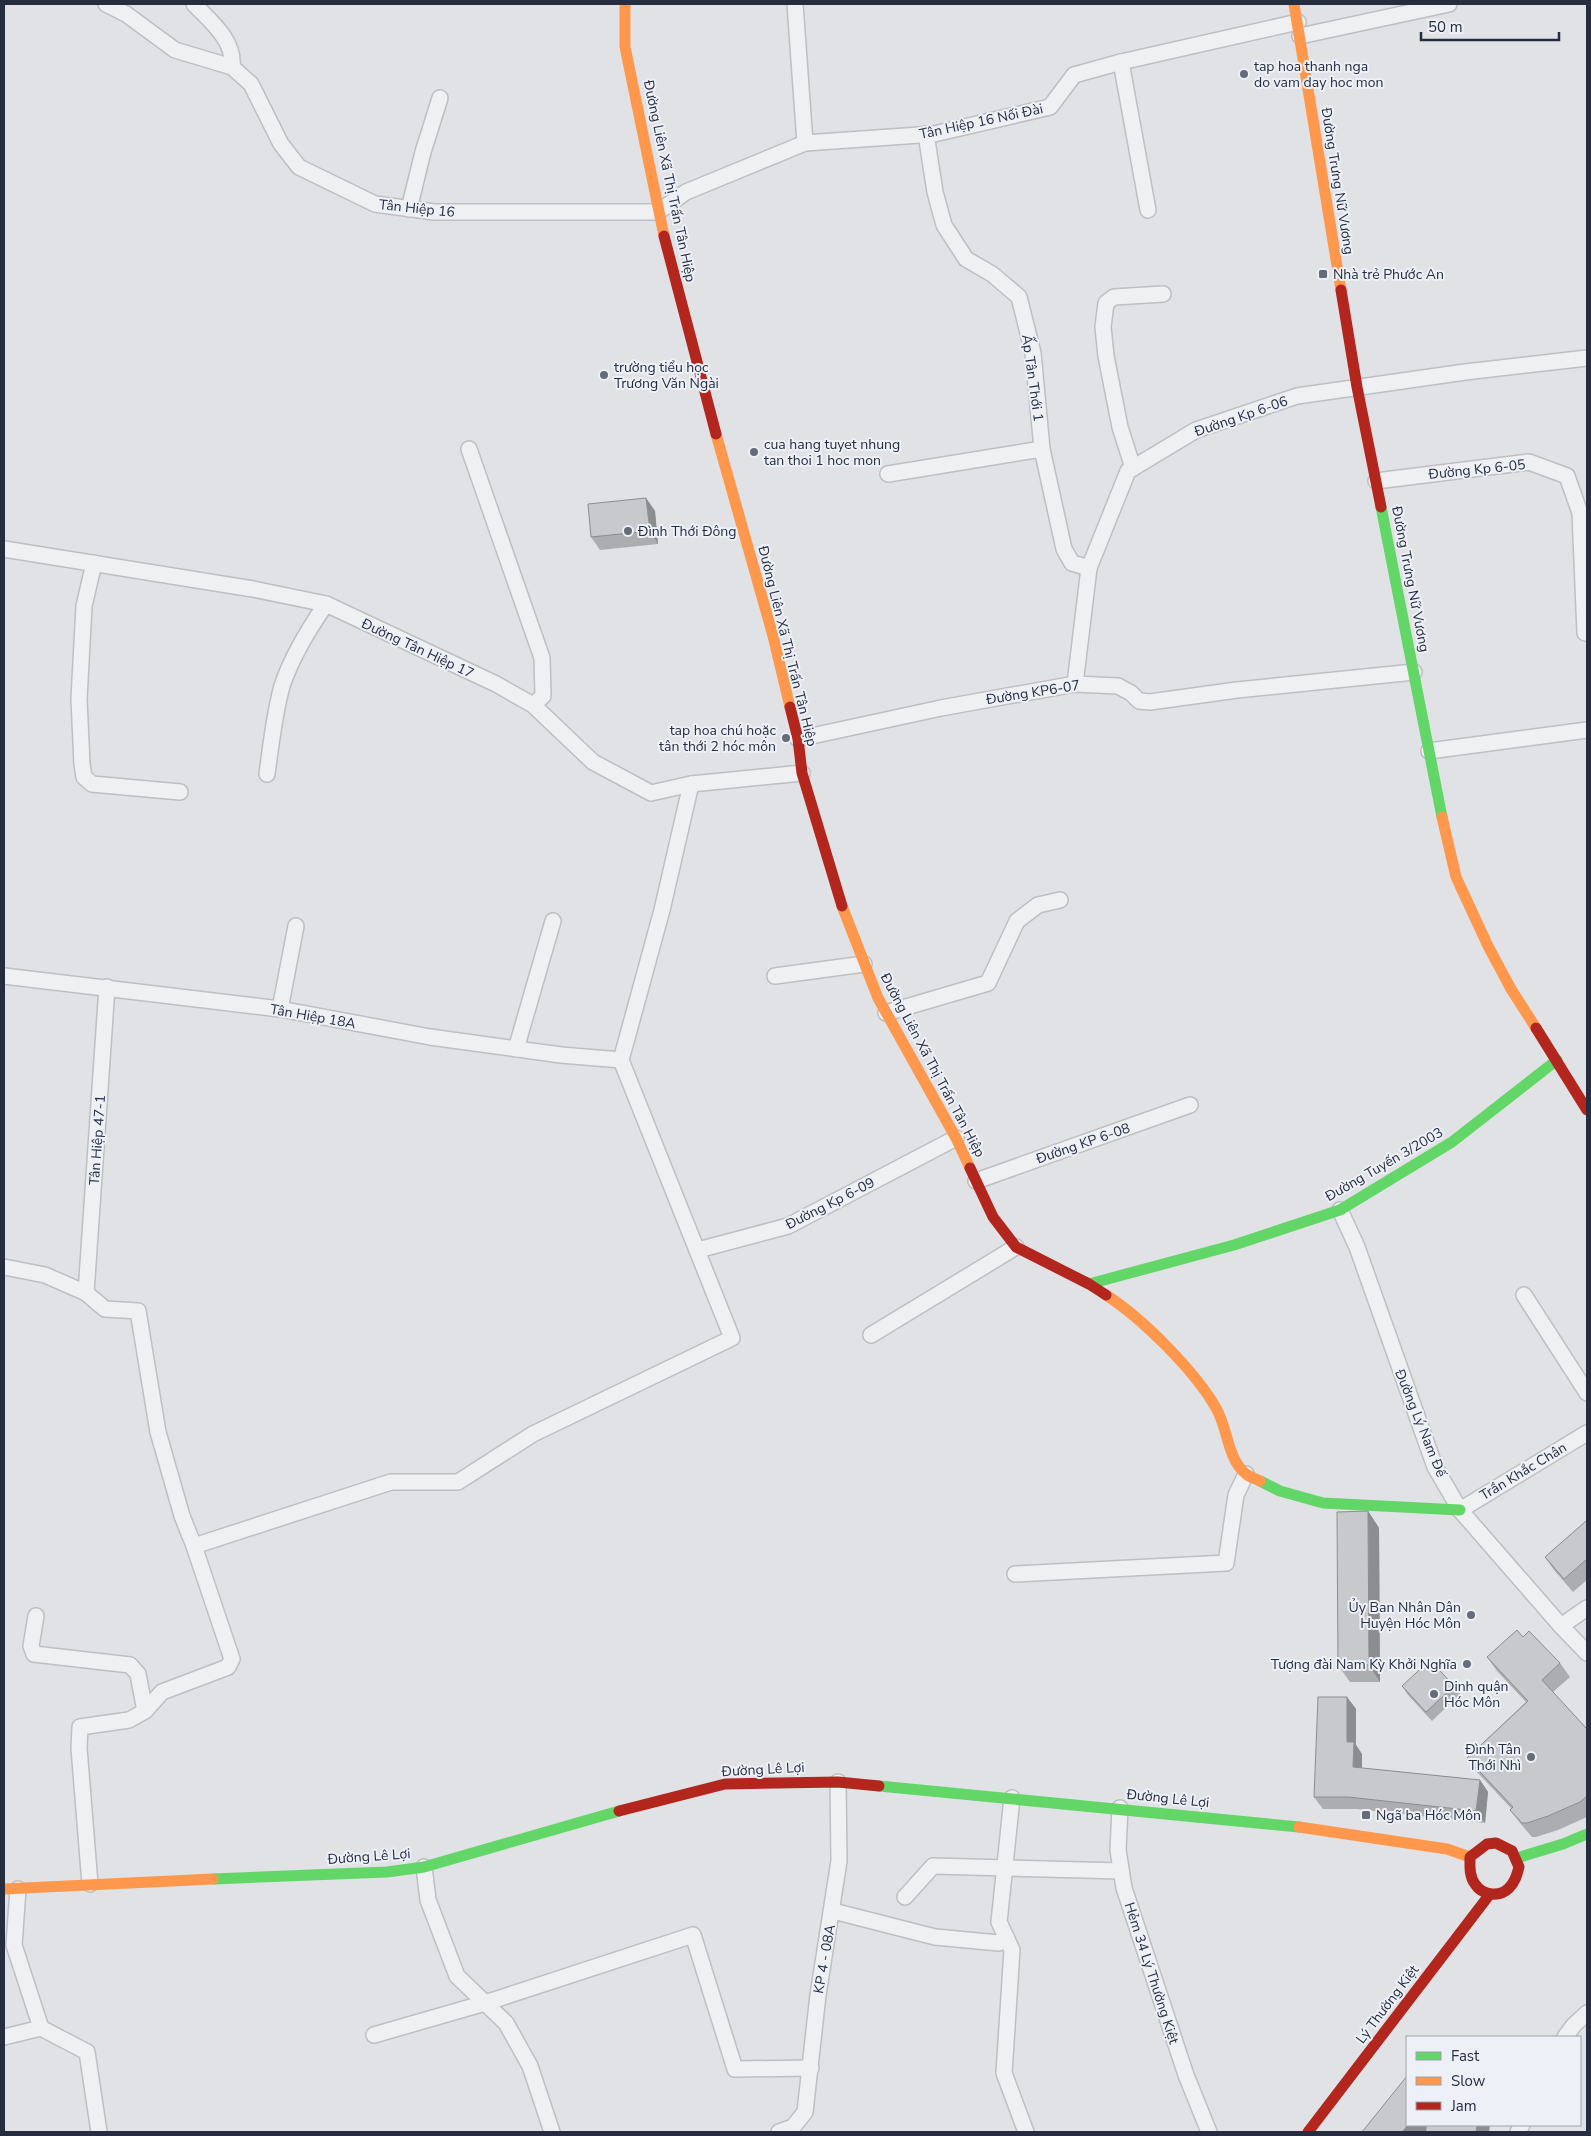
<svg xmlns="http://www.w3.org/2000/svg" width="1591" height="2136" viewBox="0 0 1591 2136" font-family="'Nunito Sans',sans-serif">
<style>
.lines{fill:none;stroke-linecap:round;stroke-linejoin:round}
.street-casing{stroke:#bdbfc3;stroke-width:18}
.street{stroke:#eff0f2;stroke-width:15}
.fast{stroke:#63d668;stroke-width:11}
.slow{stroke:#ff974d;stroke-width:11}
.jam{stroke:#b3261e;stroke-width:11}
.wall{fill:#abadb0}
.shaded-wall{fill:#8b8d90}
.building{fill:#c7c9cd;stroke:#8b8d90}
.poi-dot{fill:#676c79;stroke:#edf0f6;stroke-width:2}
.labels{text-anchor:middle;stroke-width:4;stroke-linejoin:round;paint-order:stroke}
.poi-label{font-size:14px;fill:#262d3f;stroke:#edf0f6;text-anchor:start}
.street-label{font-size:14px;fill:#262d3f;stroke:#edf0f6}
</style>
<rect width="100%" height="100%" fill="#e0e2e5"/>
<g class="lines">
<defs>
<g id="street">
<polyline points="106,4 126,14 175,50 232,67 251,84 281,144 299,167 375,204 434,212 658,212 686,192 805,143 934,134 1050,107 1074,75 1121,62 1298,22"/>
<path d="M194 4C210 21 235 40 232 67"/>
<polyline points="795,4 805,143"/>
<polyline points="1300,36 1449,4"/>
<polyline points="1121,62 1148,210"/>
<polyline points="926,134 935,192 944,225 966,259 992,274 1019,297 1033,353 1042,449 1064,549 1072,563 1089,568"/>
<polyline points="409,209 423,152 440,98"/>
<polyline points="469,449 542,658 543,696 533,705"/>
<polyline points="1133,468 1120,427 1106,356 1103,327 1106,303 1114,297 1163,294"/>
<polyline points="888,474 1042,449"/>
<polyline points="1376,481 1529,462 1567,476 1580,513 1585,633"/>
<polyline points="4,549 253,589 326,604 496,684 533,705 593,762 651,793 691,784 802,773"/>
<polyline points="94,563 84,606 79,699 82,764 84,777 92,784 180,792"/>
<polyline points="1075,684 1089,568 1128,471 1133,468 1196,430 1297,396 1465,372 1587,358"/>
<polyline points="798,739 941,708 1075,684 1118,686 1131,693 1139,701 1150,702 1237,690 1414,672"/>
<polyline points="1429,751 1587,730"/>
<path d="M267 774C271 745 274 715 282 686 291 659 310 627 326 604"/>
<polyline points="4,976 280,1009 430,1037 561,1055 621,1060"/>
<polyline points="775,976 864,964"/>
<polyline points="280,1009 296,926"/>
<polyline points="886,1013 988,983 1017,921 1038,905 1060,900"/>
<polyline points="516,1049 553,921"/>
<polyline points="976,1181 1190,1105"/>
<polyline points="1340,1210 1357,1247 1435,1467 1460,1510 1561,1626 1587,1653"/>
<polyline points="698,1250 788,1226 956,1138"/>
<polyline points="4,1267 45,1275 86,1293 105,1309 138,1311 158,1432 182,1516 194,1546 232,1659 228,1667 162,1692 145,1711 129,1720 80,1727 79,1748 90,1884"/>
<polyline points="86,1293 107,987"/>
<polyline points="1524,1295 1587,1393"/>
<polyline points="871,1335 1016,1247"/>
<polyline points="1460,1510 1587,1433"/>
<polyline points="194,1546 391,1482 458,1482 533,1434 732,1338 621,1060 662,910 691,784"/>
<polyline points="1015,1574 1226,1563 1236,1495 1246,1474"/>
<polyline points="36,1616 31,1646 34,1654 130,1665 138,1674 145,1711"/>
<polyline points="1561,1626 1587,1608"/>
<polyline points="1012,1798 999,1922 1012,1950 1004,2073 1026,2132"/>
<polyline points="1120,1808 1118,1850 1124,1888 1186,2075 1209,2132"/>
<polyline points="424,1867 428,1900 457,1976 506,2023 530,2066 552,2132"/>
<polyline points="18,1889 14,1945 41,2028 87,2052 99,2132"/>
<polyline points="905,1897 933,1866 1121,1871"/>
<polyline points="833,1911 935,1937 999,1943 1006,1937"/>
<polyline points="374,2035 485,2003 693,1935 735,2069 811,2068"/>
<polyline points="4,2037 41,2028"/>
<polyline points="1565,2037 1574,2025 1587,2013"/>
<polyline points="779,2132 793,2127 805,2112 818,1995 839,1861 838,1782"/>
<polyline points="1518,2132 1522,2125"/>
</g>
</defs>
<!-- street casing -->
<use href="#street" class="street-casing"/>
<!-- street -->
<use href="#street" class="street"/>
<!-- fast -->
<g class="fast">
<polyline points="1381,507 1442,817"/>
<polyline points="1089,1284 1234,1245 1340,1210 1452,1142 1557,1060"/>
<polyline points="1260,1481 1280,1491 1323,1503 1460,1510"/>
<polyline points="879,1786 1299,1827"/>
<polyline points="1517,1858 1563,1844 1587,1834"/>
<polyline points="213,1879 387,1872 424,1867 619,1811"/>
</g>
<!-- slow -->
<g class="slow">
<polyline points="625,4 625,47 664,236"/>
<polyline points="1294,4 1341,290"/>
<polyline points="716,434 773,636 790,707"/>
<polyline points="1442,817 1456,877 1488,946 1511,989 1536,1028"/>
<polyline points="842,906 878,998 956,1138 970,1168"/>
<path d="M1106 1295C1142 1318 1195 1371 1216 1408 1228 1428 1227 1459 1246 1474 1250 1477 1256 1479 1260 1481"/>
<polyline points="1299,1827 1447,1849 1470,1857"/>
<polyline points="4,1889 213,1879"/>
</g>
<!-- jam -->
<g class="jam">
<polyline points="664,236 716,434"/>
<polyline points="1341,290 1357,387 1381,507"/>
<polyline points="790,707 798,739 802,773 842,906"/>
<polyline points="1536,1028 1587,1110"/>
<polyline points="970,1168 993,1217 1016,1247 1089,1284 1106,1295"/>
<polyline points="619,1811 725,1784 838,1782 879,1786"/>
<path d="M1496 1843 1512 1851 1519 1867C1517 1875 1515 1882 1509 1888 1499 1898 1482 1895 1475 1884 1469 1876 1470 1866 1470 1857L1487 1844Z"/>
<polyline points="1308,2132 1490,1894"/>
</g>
</g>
<!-- wall -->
<g class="wall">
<polygon points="646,498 655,511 658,544 600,550 591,537"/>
<polygon points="1368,1511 1379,1528 1380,1682 1350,1682 1338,1665"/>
<polygon points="1587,1522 1587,1580 1573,1592 1554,1570 1545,1557"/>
<polygon points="1523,1637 1560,1663 1570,1677 1553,1692 1587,1729 1587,1817 1558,1830 1536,1837 1532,1837 1520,1823 1510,1810 1511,1808 1477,1772 1467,1758 1526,1702 1497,1671 1487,1657"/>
<polygon points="1402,1686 1454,1686 1460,1694 1432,1721 1408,1695"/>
<polygon points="1347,1697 1356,1709 1356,1745 1362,1754 1362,1768 1480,1780 1488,1792 1485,1823 1356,1809 1323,1809 1314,1797"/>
</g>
<!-- shaded-wall -->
<g class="shaded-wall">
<polygon points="646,498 655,511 658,544 650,531"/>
<polygon points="1368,1511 1379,1528 1380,1682 1369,1665"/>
<polygon points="1347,1697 1356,1709 1356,1745 1362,1754 1362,1779 1353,1767 1347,1742"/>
<polygon points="1480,1780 1488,1792 1485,1823 1476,1811"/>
<polygon points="1408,2125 1433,2125 1427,2132 1402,2132"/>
<polygon points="1477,2125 1490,2125 1489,2132 1476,2132"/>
</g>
<!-- building -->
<g class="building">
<polygon points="646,498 650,531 591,537 588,504"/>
<polygon points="1368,1511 1369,1665 1338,1665 1337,1512"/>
<polygon points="1586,1521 1587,1522 1587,1559 1564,1579 1545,1557"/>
<polygon points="1517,1630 1523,1637 1529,1631 1560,1663 1542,1680 1587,1729 1587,1796 1580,1802 1548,1816 1527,1823 1522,1823 1510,1810 1513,1807 1467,1758 1528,1701 1487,1657"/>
<polygon points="1430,1660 1454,1686 1426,1712 1402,1686"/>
<polygon points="1318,1697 1347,1697 1347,1742 1354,1742 1353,1767 1480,1780 1476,1811 1348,1797 1314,1797"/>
<polygon points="1407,2076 1408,2125 1402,2132 1362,2132"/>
<polygon points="1426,2125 1477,2125 1476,2132 1426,2132"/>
</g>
<!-- markers -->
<g class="poi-dot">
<circle cx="1244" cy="74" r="5"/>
<rect x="1318" y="269" width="10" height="10" rx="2.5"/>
<circle cx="604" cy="375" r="5"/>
<circle cx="754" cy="452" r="5"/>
<circle cx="628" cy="531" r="5"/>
<circle cx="786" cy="738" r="5"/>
<circle cx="1471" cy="1615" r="5"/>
<circle cx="1467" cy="1664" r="5"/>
<circle cx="1434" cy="1694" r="5"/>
<circle cx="1531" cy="1757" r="5"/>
<rect x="1361" y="1810" width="10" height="10" rx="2.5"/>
</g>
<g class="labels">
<!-- poi labels -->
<g class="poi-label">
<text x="1254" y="71">tap hoa thanh nga<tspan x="1254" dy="16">do vam day hoc mon</tspan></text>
<text x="1333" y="279">Nhà trẻ Phước An</text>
<text x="614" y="372">trường tiểu học<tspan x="614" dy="16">Trương Văn Ngài</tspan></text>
<text x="764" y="449">cua hang tuyet nhung<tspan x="764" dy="16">tan thoi 1 hoc mon</tspan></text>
<text x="638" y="536">Đình Thới Đông</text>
<text x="776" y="735" text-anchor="end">tap hoa chú hoặc<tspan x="776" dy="16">tân thới 2 hóc môn</tspan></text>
<text x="1461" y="1612" text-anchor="end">Ủy Ban Nhân Dân<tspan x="1461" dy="16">Huyện Hóc Môn</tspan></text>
<text x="1457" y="1669" text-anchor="end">Tượng đài Nam Kỳ Khởi Nghĩa</text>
<text x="1444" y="1691">Dinh quận<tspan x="1444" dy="16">Hóc Môn</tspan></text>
<text x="1521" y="1754" text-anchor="end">Đình Tân<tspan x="1521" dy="16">Thới Nhì</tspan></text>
<text x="1376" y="1820">Ngã ba Hóc Môn</text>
</g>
<!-- street labels -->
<g class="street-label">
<text transform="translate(981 121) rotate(-12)" y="5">Tân Hiệp 16 Nối Đài</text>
<text transform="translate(670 181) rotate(78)" y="5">Đường Liên Xã Thị Trấn Tân Hiệp</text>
<text transform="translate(1338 181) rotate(81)" y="5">Đường Trưng Nữ Vương</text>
<text transform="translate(417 208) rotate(6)" y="5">Tân Hiệp 16</text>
<text transform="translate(1033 378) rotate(82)" y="5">Ấp Tân Thới 1</text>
<text transform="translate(1241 416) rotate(-19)" y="5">Đường Kp 6-06</text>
<text transform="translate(1477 469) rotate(-6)" y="5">Đường Kp 6-05</text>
<text transform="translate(1411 579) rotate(79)" y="5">Đường Trưng Nữ Vương</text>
<text transform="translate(788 646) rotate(76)" y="5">Đường Liên Xã Thị Trấn Tân Hiệp</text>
<text transform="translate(418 648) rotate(25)" y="5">Đường Tân Hiệp 17</text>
<text transform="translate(1033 692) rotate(-9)" y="5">Đường KP6-07</text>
<text transform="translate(313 1016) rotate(10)" y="5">Tân Hiệp 18A</text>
<text transform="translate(933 1065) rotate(62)" y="5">Đường Liên Xã Thị Trấn Tân Hiệp</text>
<text transform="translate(97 1140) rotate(-86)" y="5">Tân Hiệp 47-1</text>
<text transform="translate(1083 1143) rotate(-19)" y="5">Đường KP 6-08</text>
<text transform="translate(1384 1164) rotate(-30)" y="5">Đường Tuyến 3/2003</text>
<text transform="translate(830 1203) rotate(-27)" y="5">Đường Kp 6-09</text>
<text transform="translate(1421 1423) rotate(68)" y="5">Đường Lý Nam Đế</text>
<text transform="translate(1523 1471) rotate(-31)" y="5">Trần Khắc Chân</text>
<text transform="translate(763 1769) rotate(-3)" y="5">Đường Lê Lợi</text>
<text transform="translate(1168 1798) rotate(6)" y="5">Đường Lê Lợi</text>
<text transform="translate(369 1856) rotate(-4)" y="5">Đường Lê Lợi</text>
<text transform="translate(824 1959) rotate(-80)" y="5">KP 4 - 08A</text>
<text transform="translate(1152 1973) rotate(72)" y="5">Hẻm 34 Lý Thường Kiệt</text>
<text transform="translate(1387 2004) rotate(-53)" y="5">Lý Thường Kiệt</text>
</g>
</g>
<!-- border -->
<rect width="1591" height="2136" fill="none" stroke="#262d3f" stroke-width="10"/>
<!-- legend -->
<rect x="1406" y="2036" width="175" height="90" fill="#edf0f6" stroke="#9da2ad"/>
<rect x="1416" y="2052" width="25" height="8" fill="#63d668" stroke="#9da2ad"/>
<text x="1451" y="2061" font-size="15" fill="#262d3f">Fast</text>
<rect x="1416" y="2077" width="25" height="8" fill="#ff974d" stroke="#9da2ad"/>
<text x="1451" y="2086" font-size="15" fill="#262d3f">Slow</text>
<rect x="1416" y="2102" width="25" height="8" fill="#b3261e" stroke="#9da2ad"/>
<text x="1451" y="2111" font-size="15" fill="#262d3f">Jam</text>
<!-- scale -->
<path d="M1421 32v8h138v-8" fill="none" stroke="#262d3f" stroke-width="2.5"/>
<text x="1428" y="32" font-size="15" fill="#262d3f" stroke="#edf0f6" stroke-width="4" paint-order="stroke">50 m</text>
</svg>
